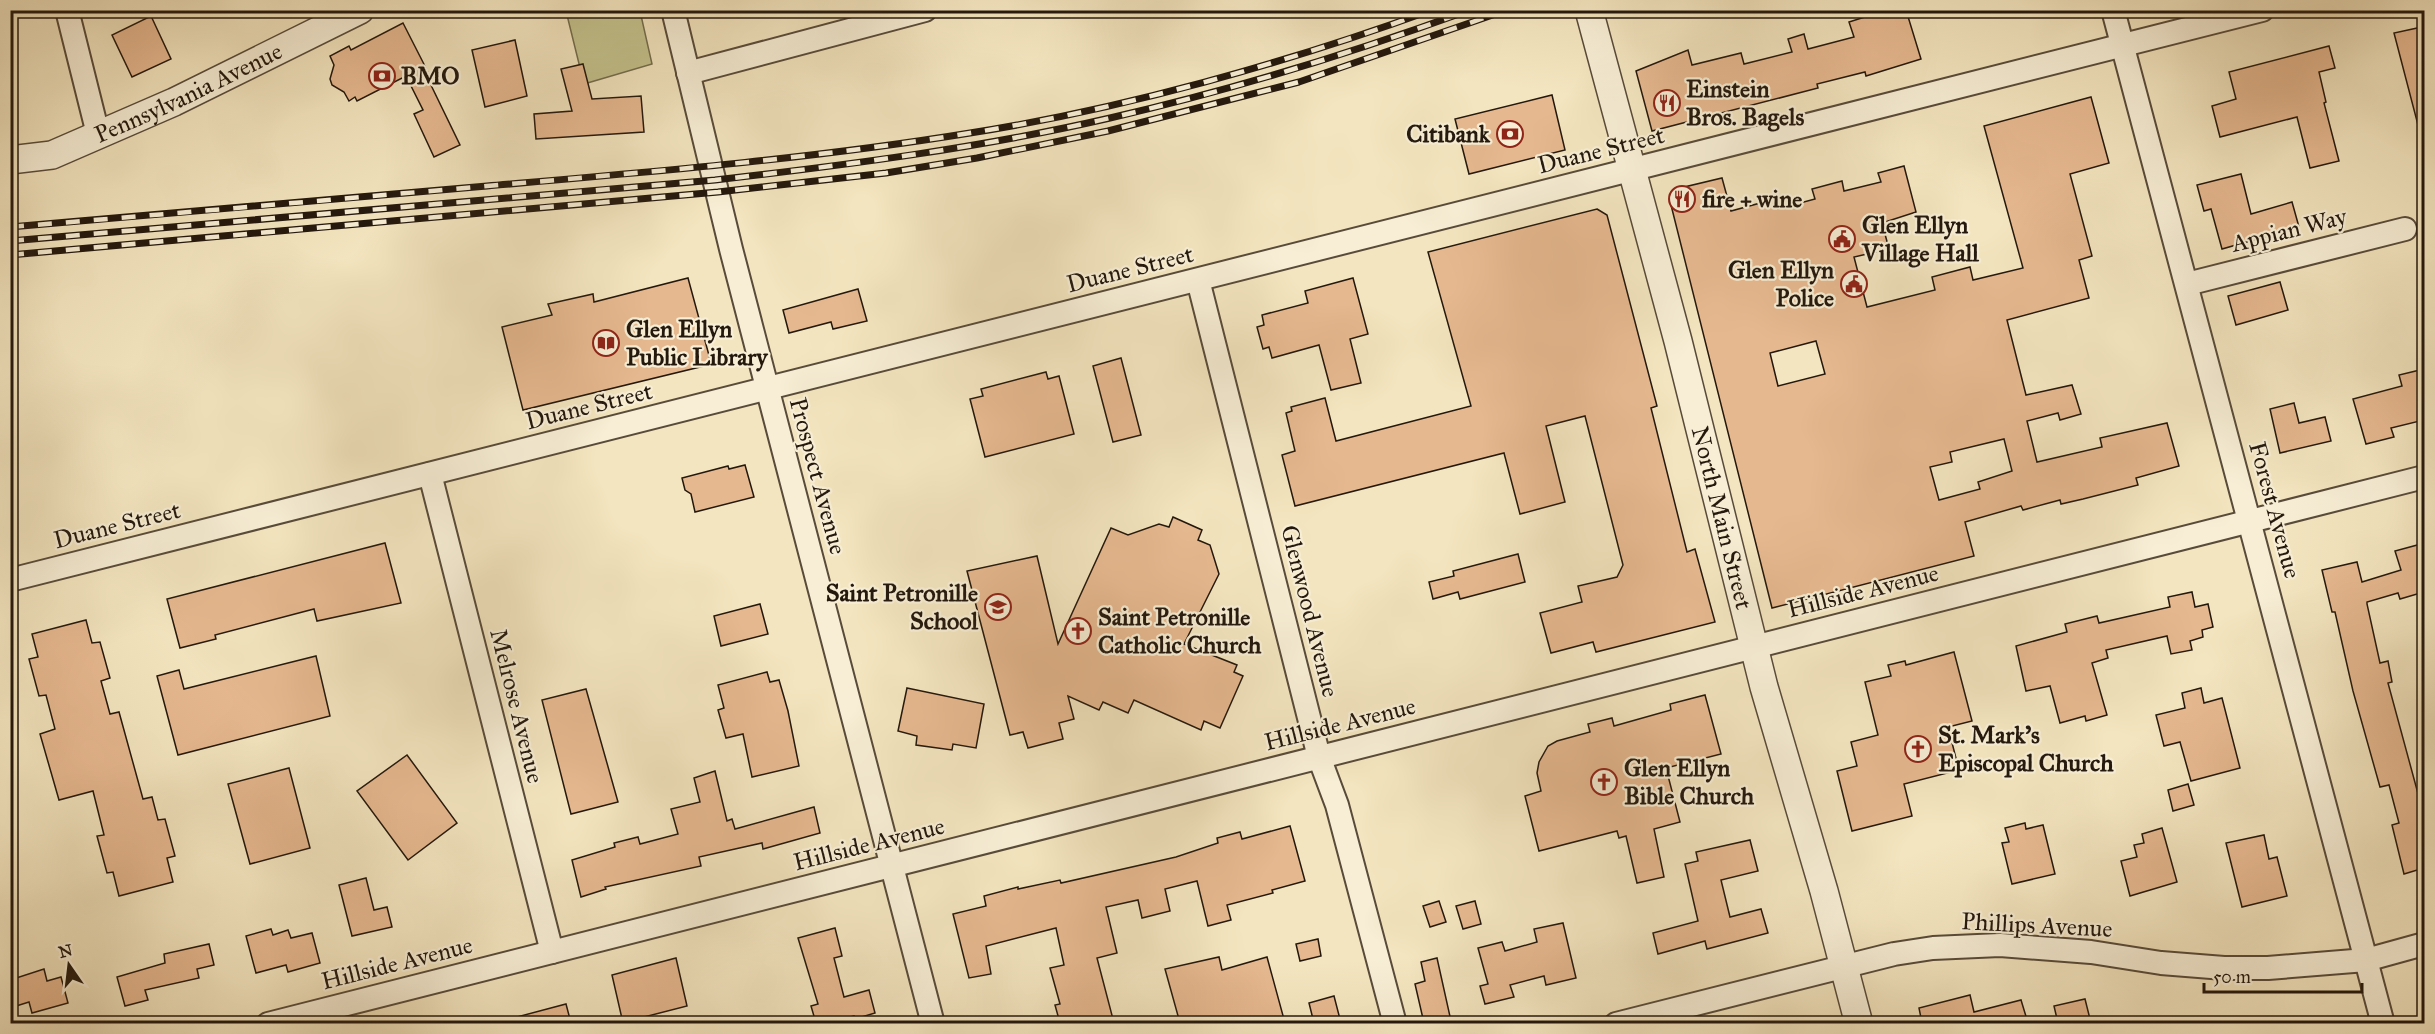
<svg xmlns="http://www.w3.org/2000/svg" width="2435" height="1034" viewBox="0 0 2435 1034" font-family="'IM FELL Great Primer',serif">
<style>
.green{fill:#c3c28d;stroke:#746d4d;stroke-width:1.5}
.building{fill:#e6b88f;stroke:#24180d;stroke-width:1.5;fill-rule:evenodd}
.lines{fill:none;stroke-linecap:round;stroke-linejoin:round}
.minor-casing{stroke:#584b3a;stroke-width:26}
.tertiary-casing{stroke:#584b3a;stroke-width:30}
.minor{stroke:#f7eed5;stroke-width:22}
.tertiary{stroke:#f7eed5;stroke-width:27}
.rail-casing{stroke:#24180d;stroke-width:7}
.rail{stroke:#f7eed5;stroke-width:4.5;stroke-dasharray:14;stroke-linecap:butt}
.labels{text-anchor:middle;stroke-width:4.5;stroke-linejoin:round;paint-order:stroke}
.poi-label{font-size:24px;font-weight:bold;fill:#24180d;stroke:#f7eed5;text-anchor:start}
.street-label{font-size:24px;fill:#24180d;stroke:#f7eed5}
</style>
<rect width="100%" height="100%" fill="#f3e5bf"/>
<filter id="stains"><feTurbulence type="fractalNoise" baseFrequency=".00333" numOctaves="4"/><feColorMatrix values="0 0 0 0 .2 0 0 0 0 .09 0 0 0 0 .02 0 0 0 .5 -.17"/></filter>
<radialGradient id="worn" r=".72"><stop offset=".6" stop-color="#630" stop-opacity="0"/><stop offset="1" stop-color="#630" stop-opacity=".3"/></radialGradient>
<!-- green -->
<polygon class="green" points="566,11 640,11 652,64 584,84"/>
<!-- building -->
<g class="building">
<polygon points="1887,10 1906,10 1921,59 1866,76 1865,72 1817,84 1818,88 1652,131 1636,71 1688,50 1692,65 1741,53 1744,64 1792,52 1788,39 1804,34 1808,49 1854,37 1849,22"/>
<polygon points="151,16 171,59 132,77 112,35"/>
<polygon points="403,23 431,78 428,79 460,145 434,157 414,114 423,110 406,76 357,101 355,97 349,101 344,92 332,85 330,79 334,65 330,56 349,46 351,50"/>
<polygon points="2422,27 2424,37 2424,128 2419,129 2394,33"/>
<polygon points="515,40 527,96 485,107 472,50"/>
<polygon points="2329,46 2335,68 2319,72 2326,102 2324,103 2339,161 2310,168 2297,117 2220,137 2212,106 2236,99 2229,72"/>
<polygon points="583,64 592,99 641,96 644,132 536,139 534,114 572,111 561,69"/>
<polygon points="1552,95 1565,150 1469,174 1455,119"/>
<path d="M2091 97 2109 163 2070 174 2092 256 2079 260 2089 298 2007 320 2026 395 2072 385 2081 414 2060 420 2058 413 2027 421 2037 462 2102 447 2100 438 2167 423 2179 466 2136 478 2138 485 2083 499 2061 504 2060 500 2023 510 2021 506 1965 522 1974 556 1772 608 1670 201 1676 189 1722 178 1731 211 1775 199 1778 209 1815 199 1812 189 1842 181 1844 191 1881 182 1878 173 1904 166 1916 212 1882 223 1889 249 1854 257 1867 307 1935 290 1932 277 1970 267 1973 280 2023 268 1984 126ZM1816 341 1825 374 1778 386 1770 353ZM2004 439 2012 471 1978 482 1980 489 1939 500 1930 467 1952 462 1950 452Z"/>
<polygon points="2241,174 2251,214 2292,202 2299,227 2222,249 2211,209 2204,211 2197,185"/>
<polygon points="1597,209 1607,215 1657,406 1651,408 1687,552 1695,549 1715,622 1596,652 1593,642 1551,653 1540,613 1582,602 1578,586 1617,577 1623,565 1585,416 1546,426 1565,502 1520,514 1504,453 1295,506 1282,455 1295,451 1286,413 1292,411 1291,407 1325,398 1336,441 1471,406 1428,252"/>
<polygon points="688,278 710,359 704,366 523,410 502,327 552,315 548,304 593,294 594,302"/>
<polygon points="1353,278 1368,334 1350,339 1361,383 1331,390 1319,345 1272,358 1269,347 1263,349 1257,327 1264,325 1262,315 1308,303 1305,291"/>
<polygon points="2280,282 2288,310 2236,325 2228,296"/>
<polygon points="858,289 867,321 833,329 831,322 789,333 783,310"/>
<polygon points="1121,358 1141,435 1113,442 1093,366"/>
<polygon points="2420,370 2424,387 2424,420 2391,428 2394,437 2366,444 2353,399 2402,386 2399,375"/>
<polygon points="1046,372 1048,379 1059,376 1074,434 985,457 970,399 983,396 981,389"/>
<polygon points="2294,403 2299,423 2325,417 2331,441 2280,453 2270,409"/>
<polygon points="745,465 754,497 695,512 691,494 685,490 682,478 728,466 729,469"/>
<polygon points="1173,517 1202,530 1198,540 1210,545 1219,574 1184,644 1237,665 1234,672 1243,676 1220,728 1204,721 1201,730 1134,700 1128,713 1103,702 1099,710 1068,696 1074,719 1059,723 1063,739 1028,748 1023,732 1010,735 967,571 1037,556 1058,644 1111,528 1128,535 1159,524 1169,527"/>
<polygon points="385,543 401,603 317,621 314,609 215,635 216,639 180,648 167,599"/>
<polygon points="2421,544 2424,557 2424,592 2400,599 2398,593 2367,602 2367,604 2380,663 2388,661 2392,682 2388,683 2420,801 2424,800 2424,868 2404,874 2392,825 2399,823 2389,785 2380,787 2353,691 2335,612 2332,612 2322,570 2357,562 2362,582 2401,570 2395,551"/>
<polygon points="1518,554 1525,582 1460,599 1458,592 1433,599 1429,582 1454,576 1453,571"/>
<polygon points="2192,592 2195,607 2208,604 2213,627 2202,630 2203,637 2190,641 2192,650 2171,654 2167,636 2106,650 2108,658 2092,663 2107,715 2086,721 2085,716 2060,723 2050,686 2026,691 2016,646 2067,632 2065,624 2097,616 2099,623 2170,607 2168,597"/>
<polygon points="760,604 768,634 721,646 714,616"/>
<polygon points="86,620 92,643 100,642 110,678 101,681 110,714 119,712 143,799 152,797 158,820 165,819 175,856 167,858 173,882 119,896 113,872 107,873 97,836 104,835 93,791 59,800 40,734 55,729 46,695 39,696 29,659 38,657 32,634"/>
<polygon points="1954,652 1972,721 1948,727 1959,770 1904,784 1912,816 1852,831 1837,771 1857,766 1851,742 1878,735 1865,682 1891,676 1888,665 1905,661 1906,665"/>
<polygon points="316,656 330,716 178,755 157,676 179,670 184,689"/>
<polygon points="767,672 770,682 779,680 788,711 799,766 752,777 743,734 726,738 718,710 724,708 718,685"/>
<polygon points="907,688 984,704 976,748 953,744 952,750 916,745 917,736 898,731"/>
<polygon points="2201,688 2204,703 2222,698 2240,768 2191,781 2180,742 2164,746 2156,715 2185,708 2182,693"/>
<polygon points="586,689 618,802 571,814 542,700"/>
<polygon points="1705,695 1721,754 1666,768 1680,822 1654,829 1664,877 1637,883 1626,836 1619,838 1617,831 1539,851 1525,796 1541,791 1537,773 1539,762 1548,746 1557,741 1590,732 1588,724 1612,718 1614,726 1671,710 1670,704"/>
<polygon points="407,755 457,823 408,860 357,791"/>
<polygon points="289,768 310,848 250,864 228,784"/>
<polygon points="715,771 727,821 732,819 735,829 814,807 820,833 763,849 762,843 699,857 701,866 605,887 606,889 581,897 572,860 615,847 614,843 638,837 640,844 678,834 671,809 700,802 694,778"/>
<polygon points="2188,784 2194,805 2173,811 2168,790"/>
<polygon points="2025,823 2026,829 2043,825 2055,874 2012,884 2002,843 2009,842 2005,828"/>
<polygon points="1290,826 1305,881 1272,890 1273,893 1227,905 1231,920 1208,926 1197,881 1165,889 1170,911 1142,918 1138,900 1106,907 1117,953 1097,958 1114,1023 1060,1023 1055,1005 1060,1004 1050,968 1064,965 1056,928 986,946 991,974 969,978 953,914 986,906 984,896 1018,887 1018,889 1060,880 1061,883 1176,857 1218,843 1217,838 1240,832 1242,839"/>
<polygon points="2162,828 2177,882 2130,896 2121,861 2137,857 2134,845 2144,843 2142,834"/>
<polygon points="2264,835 2269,859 2277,857 2287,896 2242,907 2226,843"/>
<polygon points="1750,840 1758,871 1721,880 1730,917 1761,909 1768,933 1707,949 1705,941 1658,954 1653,933 1698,921 1685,864 1698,861 1696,852"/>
<polygon points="366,878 374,910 387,907 392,927 352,936 339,885"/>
<polygon points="1439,901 1446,922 1430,927 1423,906"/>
<polygon points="1475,901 1481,924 1463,929 1456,906"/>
<polygon points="1563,923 1576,978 1546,985 1544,976 1510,985 1514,997 1485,1004 1480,986 1488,984 1478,948 1502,942 1505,951 1537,942 1534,929"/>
<polygon points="835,928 842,956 834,958 844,997 869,990 875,1013 855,1019 854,1016 829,1023 816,1023 811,1006 818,1004 798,938"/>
<polygon points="271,929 273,935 288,930 291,938 312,933 320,963 288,972 286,965 256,973 246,936"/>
<polygon points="1318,939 1321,956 1300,961 1296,944"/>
<polygon points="209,944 214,965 197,969 199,978 145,990 148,1000 125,1006 117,977 165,963 164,954"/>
<polygon points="1219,957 1222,970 1267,957 1285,1023 1180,1023 1165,969"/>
<polygon points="676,958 687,1006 644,1017 646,1023 623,1023 612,975"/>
<polygon points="1437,958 1451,1021 1424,1023 1415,984 1425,981 1421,962"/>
<polygon points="44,969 47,981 61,977 68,1003 32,1013 29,1002 10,1008 10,980"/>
<polygon points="1970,995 1974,1012 2021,1000 2028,1023 1922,1023 1919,1008"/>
<polygon points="1334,996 1341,1023 1314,1023 1309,1003"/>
<polygon points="2085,999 2091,1023 2058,1023 2054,1006"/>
<polygon points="566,1004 571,1023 513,1023 513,1018"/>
</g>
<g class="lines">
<defs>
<g id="minor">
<polyline points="67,10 98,134"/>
<polyline points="673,10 731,249 933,1024"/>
<polyline points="2113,10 2383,1024"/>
<polyline points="688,73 925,10"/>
<polyline points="1198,280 1319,757 1337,805 1395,1024"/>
<polyline points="2187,284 2405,229"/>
<polyline points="430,474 552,952"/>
<polyline points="10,580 2262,10"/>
<polyline points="268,1024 2424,477"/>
<polyline points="1616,1024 1894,954 1933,948 2000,945 2091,952 2161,963 2224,968 2268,968 2366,960 2424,944"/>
</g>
<g id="tertiary">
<path id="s1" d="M1589 10 1678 341 1764 687 1824 891 1859 1024"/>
<path id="s2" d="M10 160 52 155 174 102 360 10"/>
</g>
</defs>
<!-- minor casing -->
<use href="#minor" class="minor-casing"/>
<!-- tertiary casing -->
<use href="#tertiary" class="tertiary-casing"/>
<!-- minor -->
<use href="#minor" class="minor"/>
<!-- tertiary -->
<use href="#tertiary" class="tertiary"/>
<defs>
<g id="rail">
<path d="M10 227C169 214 328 200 487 186 649 172 810 159 970 133 1123 109 1286 63 1432 10"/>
<path d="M10 241 715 180C847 165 980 148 1110 118 1232 90 1352 53 1470 10"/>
<polyline points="10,255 718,192 886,173 977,158 1108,131 1299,82 1507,10"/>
</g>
</defs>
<!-- rail casing -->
<use href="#rail" class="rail-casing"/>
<!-- rail -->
<use href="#rail" class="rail"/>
</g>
<!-- icons -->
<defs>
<symbol id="bank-ring" viewBox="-11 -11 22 22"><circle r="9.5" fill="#f7eed5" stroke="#8f2418" stroke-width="1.5"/><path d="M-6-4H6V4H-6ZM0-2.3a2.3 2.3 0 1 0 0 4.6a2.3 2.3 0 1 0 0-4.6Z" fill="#8f2418"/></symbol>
<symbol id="restaurant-ring" viewBox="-11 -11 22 22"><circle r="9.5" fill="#f7eed5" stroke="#8f2418" stroke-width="1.5"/><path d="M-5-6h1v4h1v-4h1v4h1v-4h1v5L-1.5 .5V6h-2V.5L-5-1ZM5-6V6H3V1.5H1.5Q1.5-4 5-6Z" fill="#8f2418"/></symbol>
<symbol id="civic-ring" viewBox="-11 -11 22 22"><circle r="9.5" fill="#f7eed5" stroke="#8f2418" stroke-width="1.5"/><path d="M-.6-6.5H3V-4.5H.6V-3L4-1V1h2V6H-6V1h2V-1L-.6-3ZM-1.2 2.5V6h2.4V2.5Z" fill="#8f2418"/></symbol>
<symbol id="library-ring" viewBox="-11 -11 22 22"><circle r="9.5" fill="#f7eed5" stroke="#8f2418" stroke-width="1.5"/><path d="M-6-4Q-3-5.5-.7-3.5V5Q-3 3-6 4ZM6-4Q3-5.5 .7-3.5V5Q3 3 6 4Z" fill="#8f2418"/></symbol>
<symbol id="school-ring" viewBox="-11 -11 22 22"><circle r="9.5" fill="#f7eed5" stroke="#8f2418" stroke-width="1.5"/><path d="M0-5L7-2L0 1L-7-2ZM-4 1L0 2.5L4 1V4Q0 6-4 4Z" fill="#8f2418"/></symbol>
<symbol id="church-ring" viewBox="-11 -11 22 22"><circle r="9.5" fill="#f7eed5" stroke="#8f2418" stroke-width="1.5"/><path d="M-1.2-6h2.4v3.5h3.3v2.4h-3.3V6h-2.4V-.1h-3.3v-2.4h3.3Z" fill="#8f2418"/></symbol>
</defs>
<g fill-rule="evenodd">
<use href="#bank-ring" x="367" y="61" width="30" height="30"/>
<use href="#restaurant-ring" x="1652" y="88" width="30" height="30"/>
<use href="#bank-ring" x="1495" y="119" width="30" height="30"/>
<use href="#restaurant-ring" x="1667" y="184" width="30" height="30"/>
<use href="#civic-ring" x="1827" y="224" width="30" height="30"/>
<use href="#civic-ring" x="1839" y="269" width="30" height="30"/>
<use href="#library-ring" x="591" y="328" width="30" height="30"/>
<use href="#school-ring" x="983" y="592" width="30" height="30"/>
<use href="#church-ring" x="1063" y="616" width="30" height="30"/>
<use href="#church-ring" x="1903" y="734" width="30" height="30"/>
<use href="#church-ring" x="1589" y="767" width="30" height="30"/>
</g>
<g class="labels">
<!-- poi labels -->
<g class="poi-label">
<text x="401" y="84">BMO</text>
<text x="1686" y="97">Einstein<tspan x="1686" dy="28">Bros. Bagels</tspan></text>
<text x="1490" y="142" text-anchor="end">Citibank</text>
<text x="1702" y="207">fire + wine</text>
<text x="1862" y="233">Glen Ellyn<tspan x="1862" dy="28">Village Hall</tspan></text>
<text x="1834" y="278" text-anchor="end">Glen Ellyn<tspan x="1834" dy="28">Police</tspan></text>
<text x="626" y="337">Glen Ellyn<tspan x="626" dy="28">Public Library</tspan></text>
<text x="978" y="601" text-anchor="end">Saint Petronille<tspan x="978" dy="28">School</tspan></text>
<text x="1098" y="625">Saint Petronille<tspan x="1098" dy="28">Catholic Church</tspan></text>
<text x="1938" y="743">St. Mark's<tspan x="1938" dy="28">Episcopal Church</tspan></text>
<text x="1624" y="776">Glen Ellyn<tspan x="1624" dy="28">Bible Church</tspan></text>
</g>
<!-- street labels -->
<g class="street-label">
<text dy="8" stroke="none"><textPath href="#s2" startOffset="192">Pennsylvania Avenue</textPath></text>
<text transform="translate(1601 150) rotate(-14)" y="8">Duane Street</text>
<text transform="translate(2289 230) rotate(-14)" y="8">Appian Way</text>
<text transform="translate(1130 269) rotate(-14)" y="8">Duane Street</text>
<text transform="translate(589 406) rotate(-14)" y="8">Duane Street</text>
<text transform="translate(818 476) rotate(75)" y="8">Prospect Avenue</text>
<text transform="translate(2275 510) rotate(75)" y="8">Forest Avenue</text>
<text dy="8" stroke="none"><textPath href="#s1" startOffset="525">North Main Street</textPath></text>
<text transform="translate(117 525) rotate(-14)" y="8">Duane Street</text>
<text transform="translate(1863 591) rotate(-14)" y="8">Hillside Avenue</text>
<text transform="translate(1310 611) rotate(76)" y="8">Glenwood Avenue</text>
<text transform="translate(517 706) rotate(76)" y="8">Melrose Avenue</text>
<text transform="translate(1340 724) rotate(-14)" y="8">Hillside Avenue</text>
<text transform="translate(869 844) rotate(-14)" y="8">Hillside Avenue</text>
<text transform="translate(2037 925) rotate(3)" y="8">Phillips Avenue</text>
<text transform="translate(397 963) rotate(-14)" y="8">Hillside Avenue</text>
</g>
</g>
<!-- margin -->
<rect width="2435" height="1034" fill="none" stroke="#f3e5bf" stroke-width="36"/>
<rect x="12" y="12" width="2411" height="1010" fill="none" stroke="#24180d" stroke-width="3"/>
<rect x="18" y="18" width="2399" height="998" fill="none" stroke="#24180d" stroke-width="1.5"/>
<!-- north arrow -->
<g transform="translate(69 965) rotate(346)" stroke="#f7eed5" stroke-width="4.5" paint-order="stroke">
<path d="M0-4.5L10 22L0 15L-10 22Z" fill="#24180d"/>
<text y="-9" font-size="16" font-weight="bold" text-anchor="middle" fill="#24180d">N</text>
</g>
<!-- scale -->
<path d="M2204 983v9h158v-9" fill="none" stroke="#24180d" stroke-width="3"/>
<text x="2213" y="983" font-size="18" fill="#24180d" stroke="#f7eed5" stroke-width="4.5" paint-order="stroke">50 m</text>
<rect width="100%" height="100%" filter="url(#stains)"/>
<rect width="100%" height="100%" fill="url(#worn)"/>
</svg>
